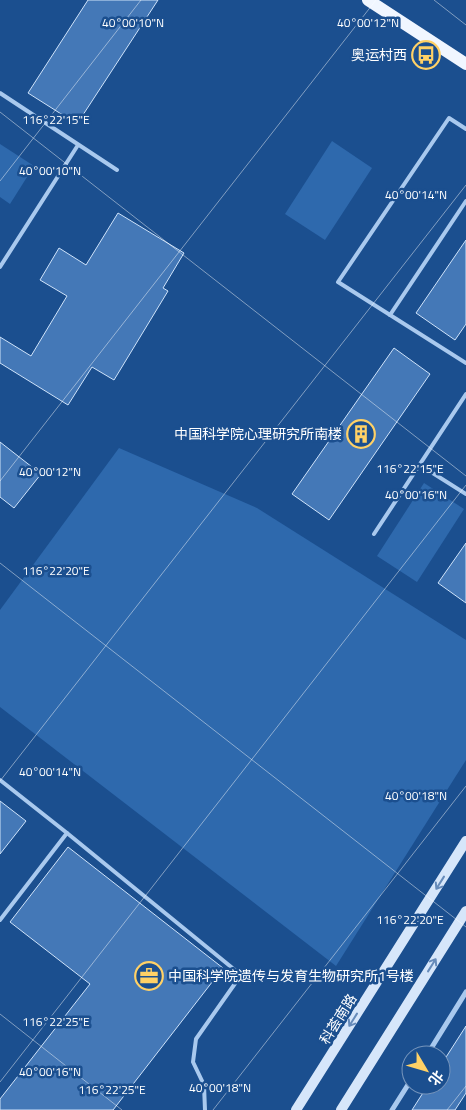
<svg xmlns="http://www.w3.org/2000/svg" width="466" height="1110" viewBox="0 0 466 1110" font-family="'Titillium Web','Noto Sans SC',sans-serif">
<style>
.green{fill:#2e69ad}
.building{fill:#4478b7;stroke:#cfe3fa}
.lines{fill:none;stroke-linecap:round;stroke-linejoin:round}
.lane{stroke:#a9c9ee;stroke-width:4}
.street{stroke:#a9c9ee;stroke-width:5}
.secondary{stroke:#d6e6fa;stroke-width:10}
.primary{stroke:#f0f6ff;stroke-width:12}
.oneway{stroke:#668bba}
.ticks{fill:none;stroke:#fff;stroke-width:1;stroke-opacity:0.45}
.labels{text-anchor:middle;stroke-width:5;stroke-linejoin:round;paint-order:stroke}
.poi-label{font-size:14px;fill:#fff;stroke:#1b4f8f;text-anchor:end}
.street-label{font-size:14px;fill:#fff;stroke:#1b4f8f}
.ticks-label{font-size:12px;text-anchor:middle;fill:#fff;stroke:#1b4f8f;stroke-width:5;stroke-linejoin:round;paint-order:stroke}
</style>
<rect width="100%" height="100%" fill="#1b4f8f"/>
<!-- green -->
<g class="green">
<polygon points="332,141 372,168 325,240 285,214"/>
<polygon points="0,144 34,166 10,204 0,197"/>
<polygon points="119,448 257,508 466,640 466,760 336,966 0,707 0,610"/>
<polygon points="424,483 464,509 417,582 377,556"/>
</g>
<!-- building -->
<g class="building">
<polygon points="88,0 158,0 77,124 28,93"/>
<polygon points="118,213 184,253 163,288 168,291 114,380 92,367 68,405 0,363 0,337 31,356 67,296 40,280 59,248 86,265"/>
<polygon points="466,240 466,324 455,340 416,313"/>
<polygon points="394,348 430,374 329,520 292,494"/>
<polygon points="0,442 41,474 14,508 0,497"/>
<polygon points="466,543 466,603 438,583"/>
<polygon points="0,801 26,821 0,854"/>
<polygon points="68,847 223,968 113,1110 0,1110 0,1099 90,984 10,922"/>
<polygon points="466,1026 466,1093 455,1110 412,1110 428,1085 441,1085 441,1065"/>
</g>
<g class="lines">
<!-- lane -->
<g class="lane">
<polyline points="0,93 117,170"/>
<polyline points="466,129 449,118 338,282 466,363"/>
<polyline points="0,267 78,145"/>
<polyline points="390,315 466,201"/>
<polyline points="420,465 466,494"/>
<polyline points="374,534 466,394"/>
<polyline points="0,780 67,833 0,920"/>
<polyline points="67,833 241,975 196,1039 193,1062 204,1085 205,1110"/>
</g>
<!-- street -->
<g class="street">
<polyline points="427,1055 466,992"/>
<polyline points="392,1110 411,1080"/>
</g>
<!-- secondary -->
<g class="secondary">
<polyline points="296,1110 466,841"/>
<polyline points="341,1110 466,911"/>
</g>
<!-- primary -->
<polyline class="primary" points="368,0 466,64"/>
</g>
<!-- one-way arrows -->
<defs><path id="oneway-shaft" d="M-6 0H5M1.5-3L5.5 0L1.5 3" fill="none" stroke-width="1.6" stroke-linecap="round" stroke-linejoin="round" transform="scale(1.25)"/></defs>
<g class="oneway">
<use href="#oneway-shaft" transform="translate(440 883) rotate(122)"/>
<use href="#oneway-shaft" transform="translate(432 965) rotate(-58)"/>
<use href="#oneway-shaft" transform="translate(353 1020) rotate(122)"/>
</g>
<!-- ticks -->
<path class="ticks" d="M434 0 466 25M0 112 466 476M0 181 141 0M0 481 376 0M0 563 466 927M0 781 466 185M0 1014 122 1110M0 1082 466 485M213 1110 466 786M447 1110 466 1086"/>
<!-- icons -->
<defs>
<symbol id="bus-ring" viewBox="-11 -11 22 22"><circle r="9.5" fill="#1b4f8f" stroke="#ffd166" stroke-width="1.5"/><path d="M-5-6H5V4H4V6H2V4H-2V6H-4V4H-5ZM-3.5-4V0h7V-4ZM-3.5 1.2v1.5H-2V1.2ZM2 1.2v1.5H3.5V1.2Z" fill="#ffd166"/></symbol>
<symbol id="building-ring" viewBox="-11 -11 22 22"><circle r="9.5" fill="#1b4f8f" stroke="#ffd166" stroke-width="1.5"/><path d="M-4-6H4V6H1V3H-1V6H-4ZM-2.5-4.3h1.7v1.8h-1.7ZM.8-4.3h1.7v1.8H.8ZM-2.5-1h1.7V.8h-1.7ZM.8-1h1.7V.8H.8Z" fill="#ffd166"/></symbol>
<symbol id="office-ring" viewBox="-11 -11 22 22"><circle r="9.5" fill="#1b4f8f" stroke="#ffd166" stroke-width="1.5"/><path d="M-6-3h4V-5.5h4V-3h4V5H-6ZM-1-4.5V-3h2v-1.5ZM-6 0V1H6V0Z" fill="#ffd166"/></symbol>
</defs>
<g fill-rule="evenodd">
<use href="#bus-ring" x="410" y="39" width="32" height="32"/>
<use href="#building-ring" x="345" y="418" width="32" height="32"/>
<use href="#office-ring" x="133" y="960" width="32" height="32"/>
</g>
<g class="labels">
<!-- poi labels -->
<g class="poi-label">
<text x="407" y="60">奥运村西</text>
<text x="342" y="439">中国科学院心理研究所南楼</text>
<text x="168" y="981" text-anchor="start">中国科学院遗传与发育生物研究所1号楼</text>
</g>
<!-- street labels -->
<g class="street-label">
<text transform="translate(338 1019) rotate(-58)" y="5">科荟南路</text>
</g>
</g>
<g class="ticks-label">
<text x="133" y="27">40°00'10"N</text>
<text x="368" y="27">40°00'12"N</text>
<text x="56" y="124">116°22'15"E</text>
<text x="50" y="175">40°00'10"N</text>
<text x="416" y="199">40°00'14"N</text>
<text x="410" y="473">116°22'15"E</text>
<text x="50" y="476">40°00'12"N</text>
<text x="416" y="499">40°00'16"N</text>
<text x="56" y="575">116°22'20"E</text>
<text x="50" y="776">40°00'14"N</text>
<text x="416" y="800">40°00'18"N</text>
<text x="410" y="924">116°22'20"E</text>
<text x="56" y="1026">116°22'25"E</text>
<text x="50" y="1076">40°00'16"N</text>
<text x="220" y="1092">40°00'18"N</text>
<text x="112" y="1094">116°22'25"E</text>
</g>
<!-- north arrow -->
<g transform="translate(426 1070) rotate(128)"><circle r="24" fill="#1b4f8f" stroke="#7695bc"/>
<path d="M0-4L9 19L0 12L-9 19Z" fill="#ffd166"/>
<text y="-8" font-size="14" font-weight="bold" text-anchor="middle" fill="#ffffff">北</text>
</g>
</svg>
